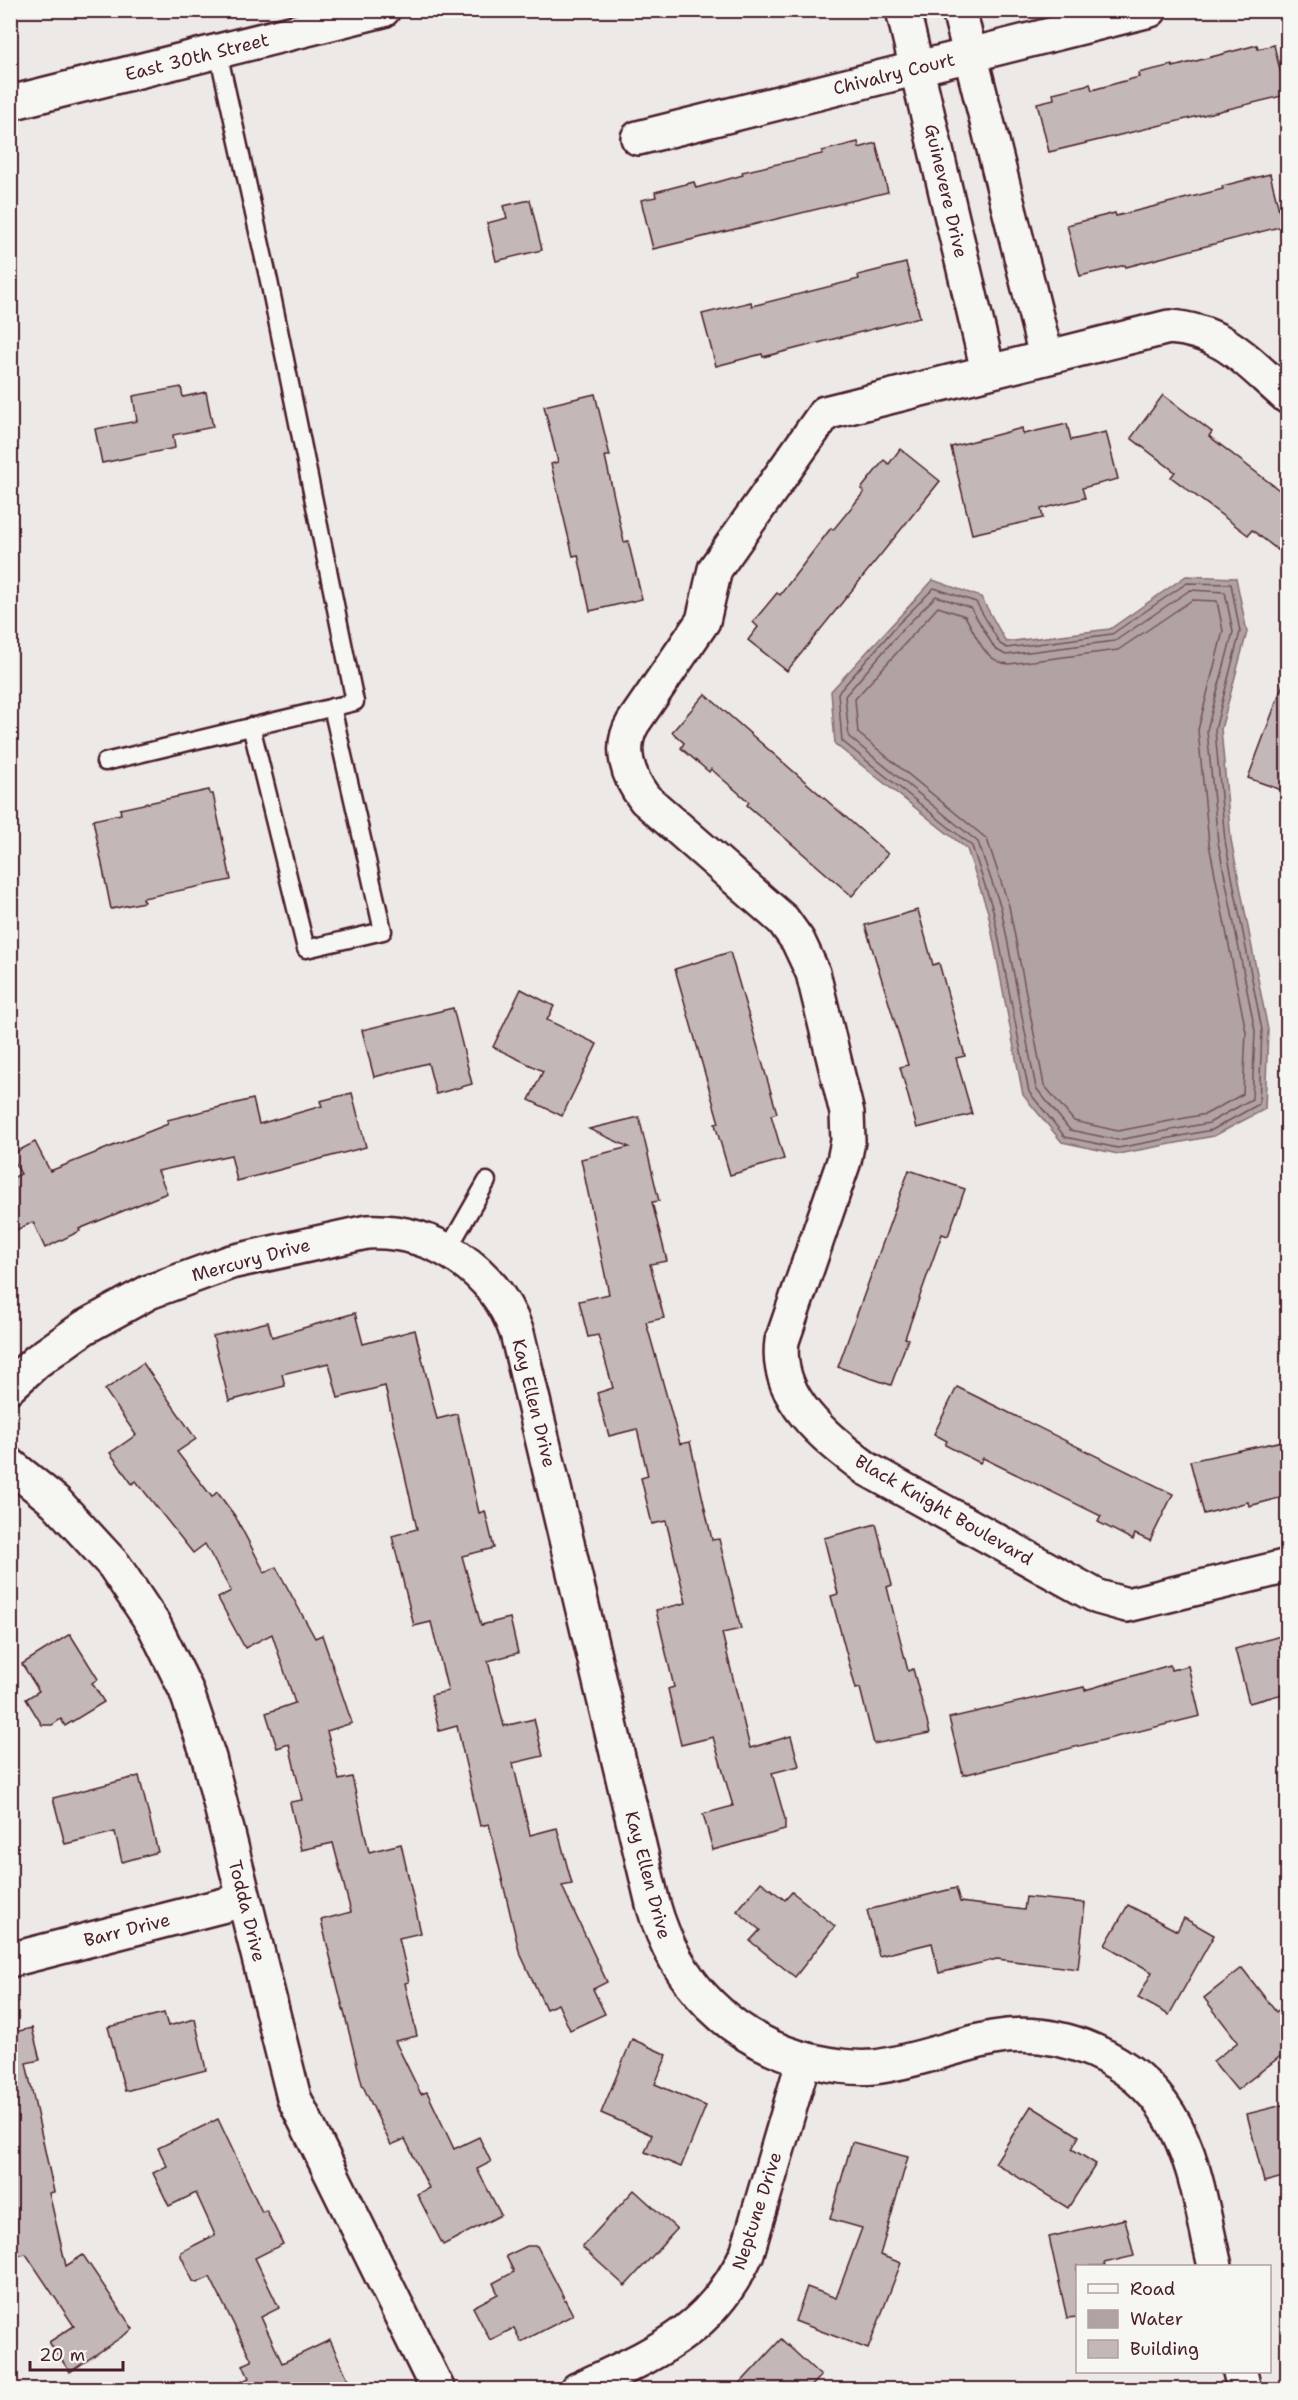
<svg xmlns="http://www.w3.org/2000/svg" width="1298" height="2400" viewBox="0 0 1298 2400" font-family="'Shantell Sans',sans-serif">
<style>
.water{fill:#b1a2a3;stroke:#886e73;stroke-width:1.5}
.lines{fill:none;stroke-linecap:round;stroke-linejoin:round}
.shore{stroke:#73535b;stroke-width:1.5}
.building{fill:#c4b7b7;stroke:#4a1f2b;stroke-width:1.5}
.lane-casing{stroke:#4a1f2b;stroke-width:21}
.street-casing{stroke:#4a1f2b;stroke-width:38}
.secondary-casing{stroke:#4a1f2b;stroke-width:38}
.lane{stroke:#f6f6f2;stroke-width:16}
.street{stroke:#f6f6f2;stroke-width:33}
.secondary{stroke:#f6f6f2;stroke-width:33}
.labels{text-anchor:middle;stroke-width:4.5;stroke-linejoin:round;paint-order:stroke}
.street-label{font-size:18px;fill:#4a1f2b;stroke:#f6f6f2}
</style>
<rect width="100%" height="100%" fill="#ece9e6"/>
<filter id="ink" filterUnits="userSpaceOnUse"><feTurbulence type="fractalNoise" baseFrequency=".0167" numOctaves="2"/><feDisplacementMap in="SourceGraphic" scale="12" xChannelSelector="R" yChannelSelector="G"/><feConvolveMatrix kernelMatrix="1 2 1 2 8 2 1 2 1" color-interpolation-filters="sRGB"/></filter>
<g filter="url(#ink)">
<!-- water -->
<polygon class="water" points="1186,576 1236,578 1247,632 1221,729 1231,840 1268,1030 1265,1109 1214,1136 1118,1154 1062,1142 1023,1095 988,912 967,849 835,744 831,691 933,580 981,597 1006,642 1110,629"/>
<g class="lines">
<!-- shore -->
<g class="shore">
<polygon points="1187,583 1231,584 1240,632 1215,730 1225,841 1262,1030 1259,1104 1212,1130 1118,1148 1065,1137 1029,1092 993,910 972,846 842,741 838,693 898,624 934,588 976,602 1000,644 1007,648 1112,634"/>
<polygon points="1190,590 1225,592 1233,632 1207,730 1218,842 1255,1031 1252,1099 1209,1123 1118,1140 1070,1130 1036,1088 1001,908 978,842 849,737 845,696 903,629 936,596 971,608 995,649 1006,655 1115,641"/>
<path d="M1192 600 1217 601 1223 631 1198 730 1209 844 1246 1032 1243 1094 1206 1114 1118 1131 1074 1121 1044 1085 1009 906 987 839 858 733 855 699 938 607 965 616C976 634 984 663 1009 664L1118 650Z"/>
</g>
</g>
<!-- building -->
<g class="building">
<polygon points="1257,45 1258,49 1274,45 1286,95 1049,152 1037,103 1054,99 1053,93 1090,84 1092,90 1139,77 1138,73 1172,65 1173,67"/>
<polygon points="858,142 859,148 876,143 888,192 653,249 641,200 656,197 655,192 694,182 696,188 743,175 742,172 822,154 822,151"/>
<polygon points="1270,174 1283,226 1126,267 1125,265 1080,276 1067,225 1115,213 1116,216 1223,189 1222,186"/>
<polygon points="530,200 542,250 496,261 487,223 507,218 503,206"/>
<polygon points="906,263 920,317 763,357 762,354 716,366 702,314 751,302 752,306 859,279 858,275"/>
<polygon points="181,387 183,397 206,392 213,427 173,435 175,448 102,463 95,429 137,421 133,396"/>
<polygon points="595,394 610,456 605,456 624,542 628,541 642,599 590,611 578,555 573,556 551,464 558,462 544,406"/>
<polygon points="1163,395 1212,432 1209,436 1287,496 1287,557 1252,530 1248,535 1171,477 1175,472 1131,438"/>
<polygon points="1067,424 1071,440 1106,432 1118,479 1082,488 1085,498 1041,509 1043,518 972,534 951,447 1022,428 1023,434"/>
<polygon points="900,449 940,481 787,671 748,640 758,627 753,622 777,593 780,595 831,528 833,530 864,492 861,489 884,460 889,464"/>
<polygon points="1285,679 1287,680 1287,792 1248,778"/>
<polygon points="705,694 888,854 852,896 747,805 749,802 711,769 709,772 681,748 684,743 672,732"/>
<polygon points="209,790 210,794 213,794 231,880 143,898 144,902 111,909 93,820 121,814 120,809"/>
<polygon points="918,910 933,965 939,963 965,1056 956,1058 972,1114 917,1128 900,1067 908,1065 865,925"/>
<polygon points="730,952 777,1113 771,1115 784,1159 730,1175 715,1124 719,1123 675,969"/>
<polygon points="521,989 554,1006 547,1020 597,1044 562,1116 529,1100 543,1071 493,1047"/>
<polygon points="453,1008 472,1084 436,1094 428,1063 374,1077 362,1030"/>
<polygon points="352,1093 366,1147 237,1181 231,1155 158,1171 167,1193 79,1229 80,1231 45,1248 33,1222 10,1233 10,1179 21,1174 10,1155 35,1142 50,1171 168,1124 167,1120 253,1099 259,1124 322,1106 320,1101"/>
<polygon points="639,1117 659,1201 652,1202 667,1261 650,1264 664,1318 646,1322 680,1444 690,1442 712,1540 719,1539 741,1629 722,1633 750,1748 791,1736 799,1766 772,1773 785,1819 785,1830 713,1850 703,1814 733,1806 713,1737 681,1745 668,1689 674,1687 656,1610 686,1603 666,1521 652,1524 641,1478 648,1476 637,1429 609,1436 597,1393 613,1388 598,1335 588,1337 579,1301 609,1294 581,1159 629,1147 589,1129"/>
<polygon points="909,1170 965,1189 948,1236 942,1234 905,1338 908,1339 891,1385 838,1367"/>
<polygon points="355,1313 363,1344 415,1330 437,1419 457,1414 479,1513 485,1511 494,1548 462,1556 481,1625 510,1618 518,1653 488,1661 504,1726 534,1719 543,1756 513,1763 530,1835 557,1828 572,1884 562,1886 607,1982 593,1989 605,2014 570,2030 558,2004 546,2009 519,1951 489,1824 480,1826 457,1726 439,1731 431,1695 448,1691 431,1622 414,1626 392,1536 417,1529 385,1386 338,1398 329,1363 282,1374 285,1386 229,1401 213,1336 268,1322 272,1337"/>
<polygon points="143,1363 196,1439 177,1452 212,1497 217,1492 235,1516 265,1573 276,1567 315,1638 322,1635 352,1723 327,1731 339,1780 352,1777 369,1852 401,1844 421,1933 399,1938 409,1982 405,1983 417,2036 395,2041 421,2094 427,2092 454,2149 479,2137 491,2162 477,2169 501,2215 443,2245 417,2194 429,2188 405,2139 391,2145 362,2084 321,1920 351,1912 333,1843 301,1850 290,1802 302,1800 289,1744 277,1748 266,1713 295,1703 272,1634 245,1648 218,1598 231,1591 205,1544 193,1553 136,1481 132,1484 110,1453 136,1435 105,1390"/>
<polygon points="957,1387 1173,1494 1150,1541 1135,1534 1133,1540 1098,1522 1101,1516 983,1458 980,1463 945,1445 947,1441 934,1434"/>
<polygon points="1287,1440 1287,1496 1249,1506 1248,1502 1204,1514 1190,1461"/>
<polygon points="876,1524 892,1585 887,1587 908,1671 913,1669 930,1733 874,1744 860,1688 856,1689 831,1596 838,1594 824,1538"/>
<polygon points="70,1634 98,1679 92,1683 104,1702 65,1726 61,1719 52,1725 42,1725 26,1699 39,1691 22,1664"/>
<polygon points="1287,1634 1287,1693 1249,1703 1235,1649"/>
<polygon points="1170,1665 1171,1670 1188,1666 1200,1716 963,1775 949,1718 1084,1687 1085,1690"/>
<polygon points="139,1776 158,1852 122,1862 115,1832 65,1844 53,1798"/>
<polygon points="761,1882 785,1900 792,1892 835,1926 795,1977 750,1941 760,1930 737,1911"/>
<polygon points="956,1888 960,1902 1024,1910 1026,1897 1085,1903 1078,1969 997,1959 939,1973 932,1943 879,1956 867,1910"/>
<polygon points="1128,1905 1177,1931 1184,1918 1214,1935 1169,2015 1138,1998 1152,1972 1105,1945"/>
<polygon points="1242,1968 1276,2012 1287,2003 1287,2051 1237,2090 1213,2061 1238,2042 1204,1998"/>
<polygon points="164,2013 168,2026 195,2019 206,2070 125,2091 108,2027"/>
<polygon points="32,2028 40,2060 26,2063 54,2192 49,2193 66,2266 83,2255 133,2329 70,2372 49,2342 74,2326 26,2254 10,2257 10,2033"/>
<polygon points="632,2039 667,2055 655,2084 706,2106 681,2167 645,2152 652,2135 601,2113"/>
<polygon points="1287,2104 1287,2176 1264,2182 1247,2114"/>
<polygon points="1031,2106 1079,2136 1072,2149 1096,2164 1068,2208 995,2163"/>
<polygon points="218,2119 262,2212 266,2210 283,2244 255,2258 279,2308 261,2317 282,2363 330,2340 353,2390 225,2390 249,2378 243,2365 252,2361 210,2277 197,2283 193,2281 181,2256 181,2252 215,2235 196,2193 169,2206 153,2173 167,2166 158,2148"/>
<polygon points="852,2142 908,2157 880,2255 901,2263 868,2349 795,2321 807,2287 836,2298 862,2228 830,2219"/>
<polygon points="634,2190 677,2229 625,2286 582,2247"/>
<polygon points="1125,2219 1134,2256 1104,2263 1105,2266 1077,2266 1077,2317 1067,2318 1049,2237"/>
<polygon points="527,2246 537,2246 573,2315 521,2342 514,2328 490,2340 473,2307 498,2294 493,2283 514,2272 506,2256"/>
<polygon points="781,2339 821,2376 808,2390 734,2390"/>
</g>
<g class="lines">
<defs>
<g id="lane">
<polyline points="251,726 306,949 383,931 332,707"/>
<polyline points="105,762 355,702 269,281 218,52"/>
<polyline points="447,1251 487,1181"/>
</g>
<g id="street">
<polyline points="903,10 988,371"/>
<polyline points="959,10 1046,356"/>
<polyline points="638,138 1150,10"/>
<path d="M1288 397C1247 362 1225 331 1169 327L825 413 715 569 703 621 633 723C618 748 628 777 645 799L783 920 798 941 813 973 847 1113 848 1141 844 1161 782 1341C774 1398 826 1438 867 1469L1098 1597 1127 1605 1288 1566"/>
<path d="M10 1386 37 1361 85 1327 149 1292 231 1262 367 1232C434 1229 495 1270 517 1333L653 1904C675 1983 731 2042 812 2061 832 2065 853 2069 874 2067 915 2062 953 2046 993 2038 1060 2026 1134 2058 1169 2115 1197 2160 1203 2217 1215 2266"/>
<polyline points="10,1465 56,1502 114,1565 154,1625 186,1690 209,1758 294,2098 438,2390"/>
<polyline points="10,1960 244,1900"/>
<polyline points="1240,2372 1244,2390"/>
<path d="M577 2390C652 2354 710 2334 747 2253L804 2059"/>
</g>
<polyline id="secondary" points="10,103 383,10"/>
</defs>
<!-- lane casing -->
<use href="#lane" class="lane-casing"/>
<!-- street casing -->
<use href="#street" class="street-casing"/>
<!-- secondary casing -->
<use href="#secondary" class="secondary-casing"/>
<!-- lane -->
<use href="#lane" class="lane"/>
<!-- street -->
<use href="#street" class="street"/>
<!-- secondary -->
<use href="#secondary" class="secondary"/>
</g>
</g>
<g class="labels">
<!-- street labels -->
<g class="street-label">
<text transform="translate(197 57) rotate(-14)" y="6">East 30th Street</text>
<text transform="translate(894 74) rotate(-14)" y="6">Chivalry Court</text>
<text transform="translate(946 191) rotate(77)" y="6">Guinevere Drive</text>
<text transform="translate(251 1260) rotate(-15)" y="6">Mercury Drive</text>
<text transform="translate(534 1403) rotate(76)" y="6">Kay Ellen Drive</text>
<text transform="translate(944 1510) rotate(30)" y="6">Black Knight Boulevard</text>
<text transform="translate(648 1875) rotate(75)" y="6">Kay Ellen Drive</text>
<text transform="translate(247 1911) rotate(76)" y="6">Todda Drive</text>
<text transform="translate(127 1930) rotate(-14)" y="6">Barr Drive</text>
<text transform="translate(757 2211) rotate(-72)" y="6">Neptune Drive</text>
</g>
</g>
<!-- margin -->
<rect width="1298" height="2400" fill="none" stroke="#f6f6f2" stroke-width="36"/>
<rect x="18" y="18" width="1262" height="2364" fill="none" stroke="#4a1f2b" stroke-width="2" filter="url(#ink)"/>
<!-- legend -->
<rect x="1076" y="2265" width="195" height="108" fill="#f6f6f2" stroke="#b1a0a2" stroke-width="1.5"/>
<rect x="1088" y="2284" width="30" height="9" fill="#f6f6f2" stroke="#b1a0a2" stroke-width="1.5"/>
<text x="1130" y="2295" font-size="18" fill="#4a1f2b">Road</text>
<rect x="1088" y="2310" width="30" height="18" fill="#b1a2a3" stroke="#b1a0a2" stroke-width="1.5"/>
<text x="1130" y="2325" font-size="18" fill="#4a1f2b">Water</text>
<rect x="1088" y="2340" width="30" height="18" fill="#c4b7b7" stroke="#b1a0a2" stroke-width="1.5"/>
<text x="1130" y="2355" font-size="18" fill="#4a1f2b">Building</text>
<!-- scale -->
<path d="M30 2361v9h93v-9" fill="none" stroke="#4a1f2b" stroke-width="3"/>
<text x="39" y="2361" font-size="18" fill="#4a1f2b" stroke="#f6f6f2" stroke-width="4.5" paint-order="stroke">20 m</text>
</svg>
